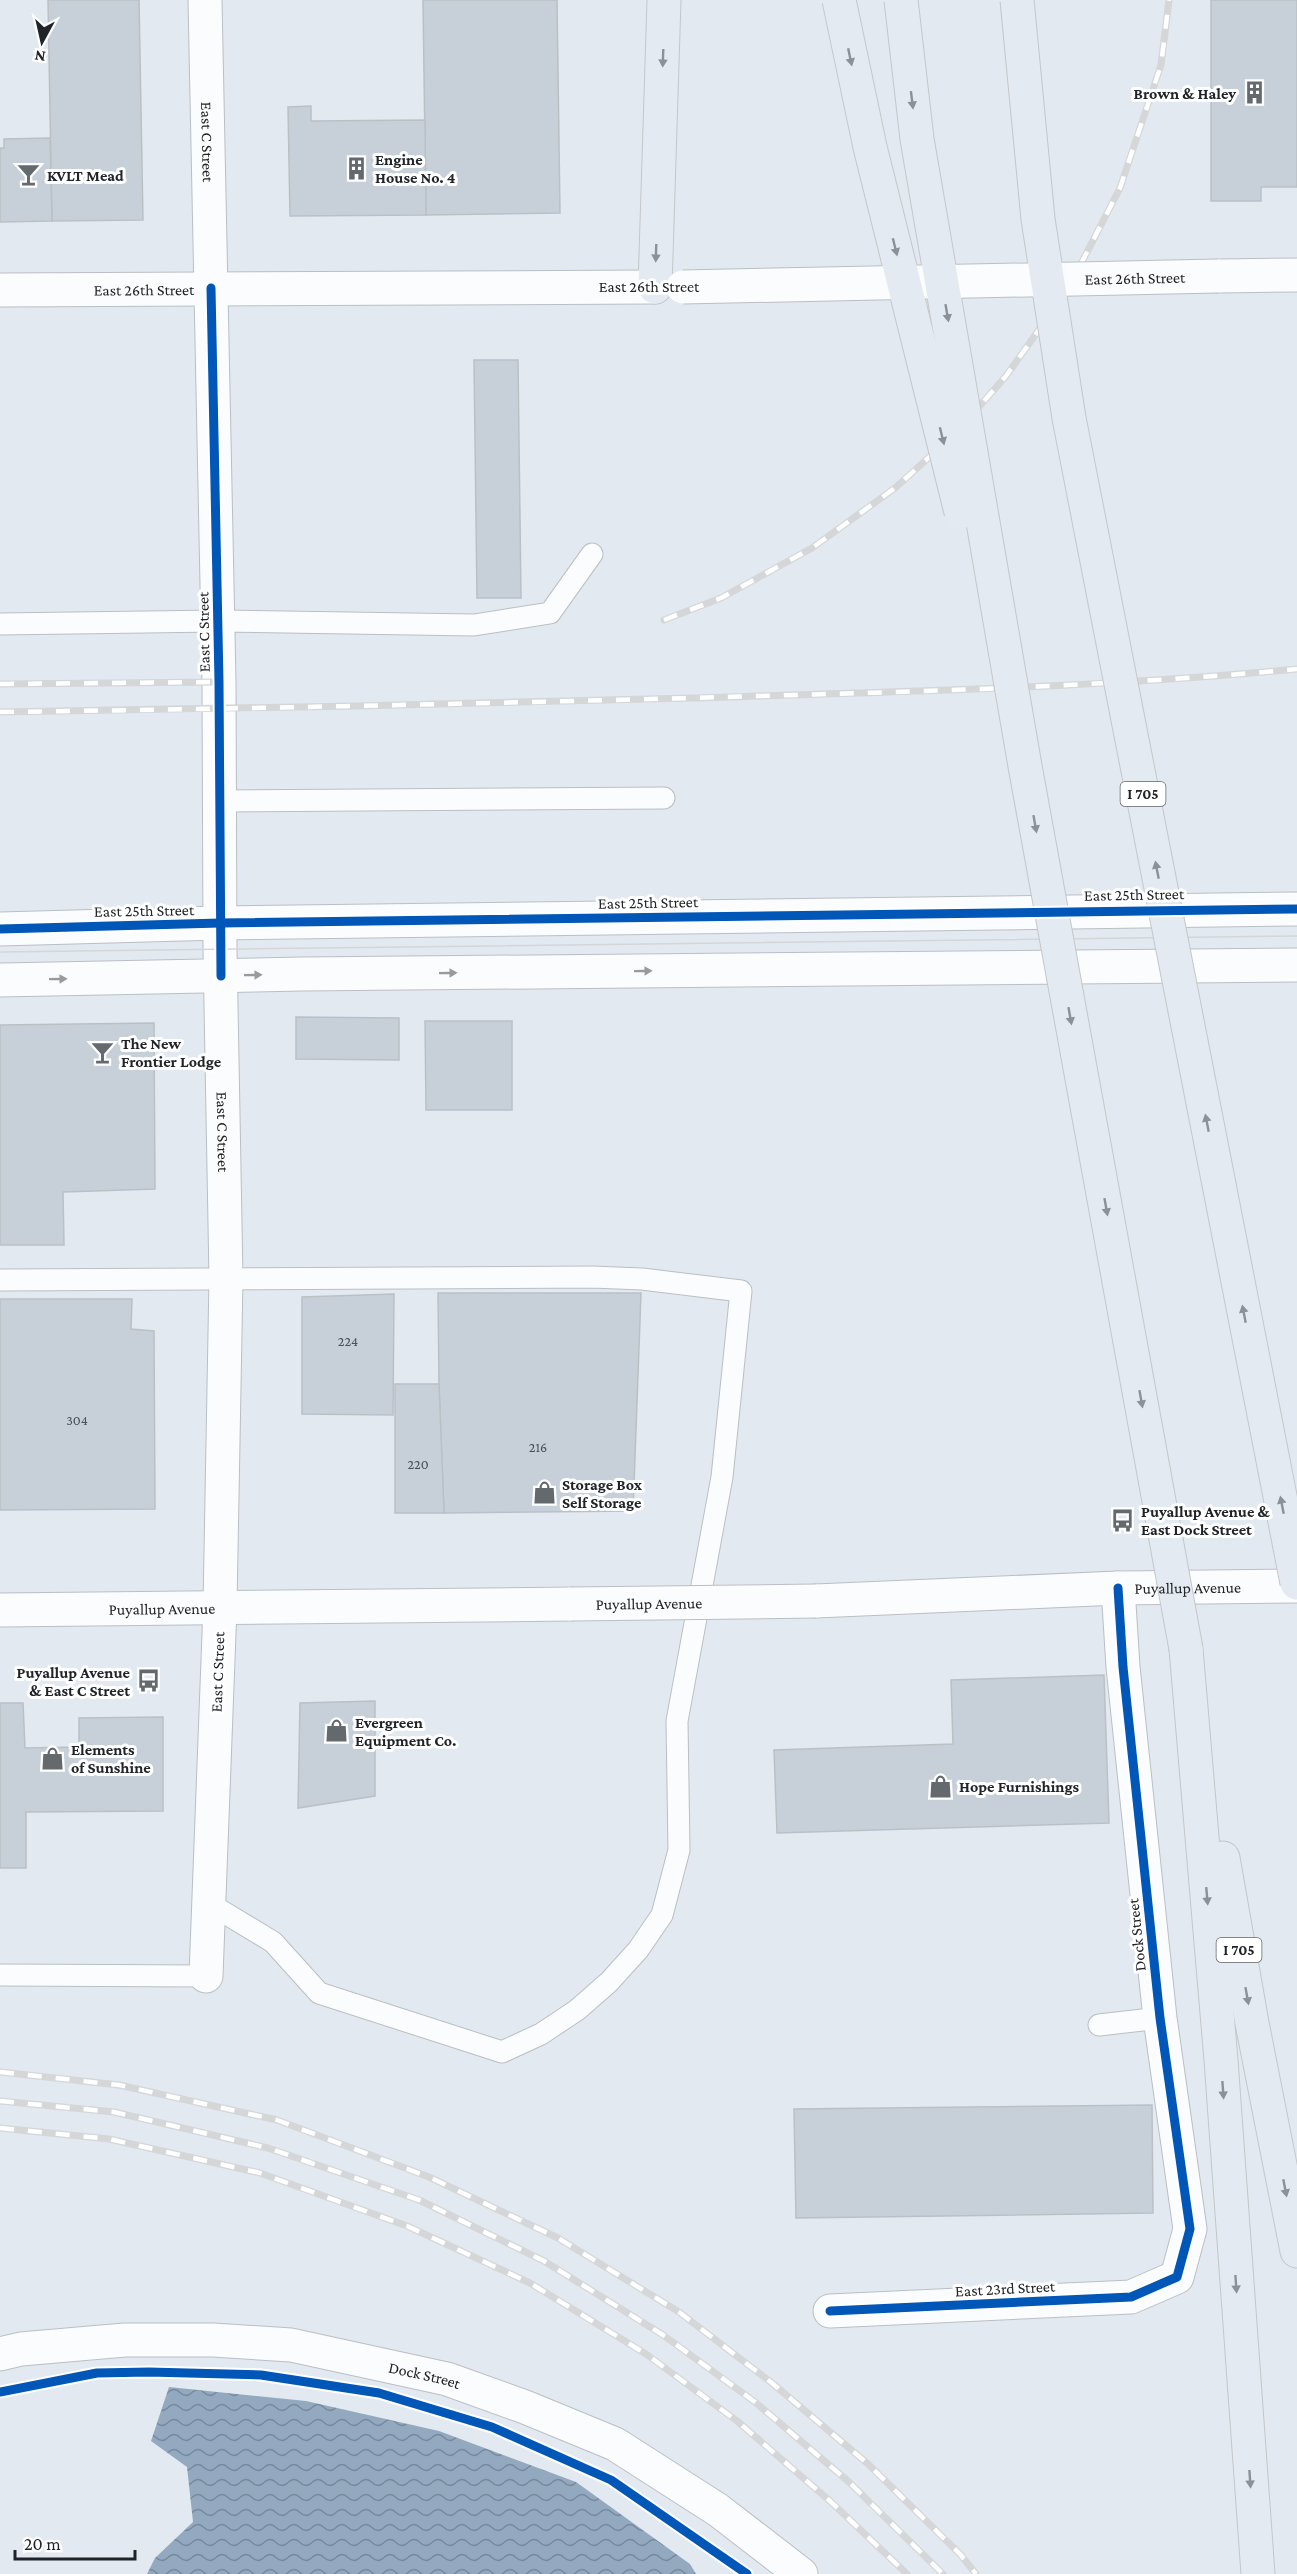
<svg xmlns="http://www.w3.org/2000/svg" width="1297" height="2574" viewBox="0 0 1297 2574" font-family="'Crimson Pro',serif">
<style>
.water{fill:url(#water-waves)}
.building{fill:#c7d0d9;stroke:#bbc0c5;stroke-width:1.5}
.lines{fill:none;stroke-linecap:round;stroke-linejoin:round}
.service-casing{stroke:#babfc5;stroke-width:23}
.minor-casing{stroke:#babfc5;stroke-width:35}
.tertiary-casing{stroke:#babfc5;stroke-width:35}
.secondary-casing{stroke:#babfc5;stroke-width:35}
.motorway-casing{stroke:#c4c7ca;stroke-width:35}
.service{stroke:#fbfcfd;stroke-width:21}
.minor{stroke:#fbfcfd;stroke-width:33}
.tertiary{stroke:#fbfcfd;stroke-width:33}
.secondary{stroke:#fbfcfd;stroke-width:33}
.motorway{stroke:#e3eaf1;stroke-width:33}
.tram{stroke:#d4d6d8;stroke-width:1.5}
.rail-casing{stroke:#d4d6d8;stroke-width:7}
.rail{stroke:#fff;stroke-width:4.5;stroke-dasharray:14;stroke-linecap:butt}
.secondary-bridge-casing{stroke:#babfc5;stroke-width:35;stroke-linecap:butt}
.motorway-bridge-casing{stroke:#c4c7ca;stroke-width:35;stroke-linecap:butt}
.secondary-bridge{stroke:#fbfcfd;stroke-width:33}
.motorway-bridge{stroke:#e3eaf1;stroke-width:33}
.cycleway-casing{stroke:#fff;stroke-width:13}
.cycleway{stroke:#0057b8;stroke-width:9}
.oneway{fill:#8b9197}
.oneway2{fill:#989b9d}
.labels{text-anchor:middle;stroke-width:6;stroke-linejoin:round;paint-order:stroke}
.number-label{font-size:14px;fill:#4a4f54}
.shield{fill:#fff;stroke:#636668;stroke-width:1.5}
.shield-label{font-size:15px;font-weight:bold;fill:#202428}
.poi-label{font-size:16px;font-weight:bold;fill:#202428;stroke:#fff;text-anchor:start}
.street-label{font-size:16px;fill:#202428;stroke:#fff}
</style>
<defs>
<pattern id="water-waves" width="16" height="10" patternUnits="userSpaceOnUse" patternTransform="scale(1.5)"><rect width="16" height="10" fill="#92a9c0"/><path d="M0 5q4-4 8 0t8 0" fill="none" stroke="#77899c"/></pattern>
</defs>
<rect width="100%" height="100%" fill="#e3e9f0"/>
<!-- water -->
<polygon class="water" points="169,2387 306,2401 439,2431 576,2482 690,2564 696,2574 147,2574 155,2558 193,2522 187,2467 151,2441"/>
<!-- building -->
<g class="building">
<polygon points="48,0 139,0 143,220 52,221"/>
<polygon points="423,0 557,0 560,213 426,215"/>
<polygon points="1211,0 1297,0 1297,187 1261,187 1261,201 1211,201"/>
<polygon points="311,106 311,121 425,120 426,215 290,216 288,107"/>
<polygon points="50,138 52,221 0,222 0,148 4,148 4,139"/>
<polygon points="474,360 518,360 521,598 477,598"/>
<polygon points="296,1017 399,1018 399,1060 296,1059"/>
<polygon points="425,1021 512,1021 512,1110 426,1110"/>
<polygon points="154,1023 155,1189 63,1192 64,1245 0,1245 0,1025"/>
<polygon points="438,1293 641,1293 633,1511 444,1513 439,1384"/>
<polygon points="394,1294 393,1415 302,1414 302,1297"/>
<polygon points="0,1299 132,1299 131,1329 154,1331 155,1509 0,1510"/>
<polygon points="395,1384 439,1384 444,1513 395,1513"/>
<polygon points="1104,1675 1109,1823 777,1833 774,1750 953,1744 951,1680"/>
<polygon points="375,1701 375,1796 298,1808 300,1703"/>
<polygon points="0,1703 23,1703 25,1748 79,1747 79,1718 163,1717 163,1811 26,1812 26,1868 0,1868"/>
<polygon points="1152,2105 1153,2213 796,2218 794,2109"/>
</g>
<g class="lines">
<defs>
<g id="service">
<polyline points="0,624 218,621 474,625 550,613 592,554"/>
<polyline points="220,801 664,798"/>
<polyline points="0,1280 592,1277 642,1279 741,1291 722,1477 677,1721 679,1850 662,1915 638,1950 609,1982 577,2010 541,2034 502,2052 319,1993 273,1942 210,1904"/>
<polyline points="0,1975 206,1976"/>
<polyline points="1099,2025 1160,2018"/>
</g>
<g id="minor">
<path id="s1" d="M205 0 219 682 220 950 226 1278 220 1607 206 1976"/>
<polyline points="830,2311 1131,2297 1177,2277 1190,2229 1160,2018 1123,1667 1118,1588"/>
</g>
<g id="tertiary">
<path id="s2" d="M0 290 655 287"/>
<polyline points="0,929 220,923 1297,909"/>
<polyline points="0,980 302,974 1297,965"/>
<path id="s3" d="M0 2354 21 2349 125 2340H213L291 2345 447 2379 525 2407 615 2444 718 2510 801 2574"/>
</g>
<g id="secondary">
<polyline points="1218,276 1297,275"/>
<path id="s4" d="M816 1601 1118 1588 1297 1586"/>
<path id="s5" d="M0 1610 571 1604"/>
</g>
<g id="motorway">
<polyline points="655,287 664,0"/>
<polyline points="1186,1649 1221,2060 1258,2574"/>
<polyline points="1223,1858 1252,2023 1297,2251"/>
</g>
</defs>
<!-- service casing -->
<use href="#service" class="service-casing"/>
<!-- minor casing -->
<use href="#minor" class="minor-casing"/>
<!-- tertiary casing -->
<use href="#tertiary" class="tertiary-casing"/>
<!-- secondary casing -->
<use href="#secondary" class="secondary-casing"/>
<!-- motorway casing -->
<use href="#motorway" class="motorway-casing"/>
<!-- service -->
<use href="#service" class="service"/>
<!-- minor -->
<use href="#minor" class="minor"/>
<!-- tertiary -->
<use href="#tertiary" class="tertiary"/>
<!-- secondary -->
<use href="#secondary" class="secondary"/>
<!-- motorway -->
<use href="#motorway" class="motorway"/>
<!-- tram -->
<polyline class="tram" points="0,952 1297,936"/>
<defs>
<g id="rail">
<polyline points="664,620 721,598 812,548 895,488 956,433 1006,376 1068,289 1120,188 1161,65 1169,0"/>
<polyline points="0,684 219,682"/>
<path d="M0 712C230 709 461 704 691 698 893 692 1095 688 1297 669"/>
<polyline points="0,2072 119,2085 277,2120 429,2177 558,2238 679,2312 772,2383 868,2464 960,2554 976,2574"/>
<polyline points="0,2101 114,2112 268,2148 419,2200 544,2261 663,2335 755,2402 849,2482 943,2574"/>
<polyline points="0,2128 109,2139 260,2173 407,2226 530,2283 646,2354 737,2421 830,2501 907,2574"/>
</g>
</defs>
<!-- rail casing -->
<use href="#rail" class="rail-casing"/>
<!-- rail -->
<use href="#rail" class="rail"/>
<defs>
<g id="secondary-bridge">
<path id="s6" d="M683 287 1218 276"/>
<path id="s7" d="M571 1604 816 1601"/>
</g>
<g id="motorway-bridge">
<polyline points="839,0 870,147 961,512"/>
<polyline points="901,0 917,139 1025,766 1186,1649"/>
<polyline points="1017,0 1038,219 1069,418 1297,1583"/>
</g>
</defs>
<!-- secondary-bridge casing -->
<use href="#secondary-bridge" class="secondary-bridge-casing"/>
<!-- motorway-bridge casing -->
<use href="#motorway-bridge" class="motorway-bridge-casing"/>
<!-- secondary-bridge -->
<use href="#secondary-bridge" class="secondary-bridge"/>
<!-- motorway-bridge -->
<use href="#motorway-bridge" class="motorway-bridge"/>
<defs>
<g id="cycleway">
<polyline points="211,288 219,682 221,976"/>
<polyline points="0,929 220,923 1297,909"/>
<polyline points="830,2311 1131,2297 1177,2277 1190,2229 1160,2018 1123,1667 1118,1588"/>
<polyline points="0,2392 97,2373 149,2372 261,2375 379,2393 492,2427 611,2480 747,2574"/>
</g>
</defs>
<!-- cycleway casing -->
<use href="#cycleway" class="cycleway-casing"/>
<!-- cycleway -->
<use href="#cycleway" class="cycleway"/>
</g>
<!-- one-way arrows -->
<defs><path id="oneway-solid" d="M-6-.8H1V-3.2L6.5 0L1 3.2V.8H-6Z" transform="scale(1.5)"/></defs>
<g class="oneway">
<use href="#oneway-solid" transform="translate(850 57) rotate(78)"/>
<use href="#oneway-solid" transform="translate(663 58) rotate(92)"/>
<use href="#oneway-solid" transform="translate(912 100) rotate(83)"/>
<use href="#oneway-solid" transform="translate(895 247) rotate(76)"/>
<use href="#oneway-solid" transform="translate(656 253) rotate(92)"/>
<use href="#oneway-solid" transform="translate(947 313) rotate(80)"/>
<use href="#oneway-solid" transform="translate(942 436) rotate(76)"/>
<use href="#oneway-solid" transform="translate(1035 824) rotate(80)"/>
<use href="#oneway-solid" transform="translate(1157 870) rotate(-101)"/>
<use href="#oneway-solid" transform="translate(1070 1016) rotate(80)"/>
<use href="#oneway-solid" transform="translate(1207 1123) rotate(-101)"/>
<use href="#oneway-solid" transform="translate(1106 1207) rotate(80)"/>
<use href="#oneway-solid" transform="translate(1244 1314) rotate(-101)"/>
<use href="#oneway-solid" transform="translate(1141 1399) rotate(80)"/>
<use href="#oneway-solid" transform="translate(1282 1505) rotate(-101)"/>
<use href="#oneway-solid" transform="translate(1207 1896) rotate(85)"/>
<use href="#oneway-solid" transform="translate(1247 1996) rotate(80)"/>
<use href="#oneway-solid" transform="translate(1223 2090) rotate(86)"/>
<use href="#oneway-solid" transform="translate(1285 2188) rotate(79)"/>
<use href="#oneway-solid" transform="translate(1236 2284) rotate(86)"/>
<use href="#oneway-solid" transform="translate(1250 2479) rotate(86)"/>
</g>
<g class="oneway2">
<use href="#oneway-solid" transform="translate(643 971) rotate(-1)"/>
<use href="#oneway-solid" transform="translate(448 973) rotate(-1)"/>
<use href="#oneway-solid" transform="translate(253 975) rotate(-1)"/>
<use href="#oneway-solid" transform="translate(58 979) rotate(-1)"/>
</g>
<!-- icons -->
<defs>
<symbol id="building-bare" viewBox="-9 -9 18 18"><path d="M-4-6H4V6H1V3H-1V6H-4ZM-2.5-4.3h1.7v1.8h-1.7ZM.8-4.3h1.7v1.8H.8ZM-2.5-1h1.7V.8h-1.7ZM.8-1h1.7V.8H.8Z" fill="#64696e" stroke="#fff" stroke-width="2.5" paint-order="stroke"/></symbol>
<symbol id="bar-bare" viewBox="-9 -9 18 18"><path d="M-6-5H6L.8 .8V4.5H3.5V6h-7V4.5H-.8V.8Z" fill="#64696e" stroke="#fff" stroke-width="2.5" paint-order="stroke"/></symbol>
<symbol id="shop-bare" viewBox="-9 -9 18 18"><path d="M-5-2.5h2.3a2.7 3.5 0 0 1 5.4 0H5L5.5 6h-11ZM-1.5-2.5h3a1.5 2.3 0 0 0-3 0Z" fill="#64696e" stroke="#fff" stroke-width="2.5" paint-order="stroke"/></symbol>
<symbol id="bus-bare" viewBox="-9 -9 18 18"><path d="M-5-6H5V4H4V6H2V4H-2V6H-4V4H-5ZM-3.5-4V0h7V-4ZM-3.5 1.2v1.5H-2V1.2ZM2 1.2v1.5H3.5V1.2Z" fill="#64696e" stroke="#fff" stroke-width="2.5" paint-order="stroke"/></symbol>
</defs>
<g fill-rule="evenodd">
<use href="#building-bare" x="1238" y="76" width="33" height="33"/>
<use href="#building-bare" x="340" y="152" width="33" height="33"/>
<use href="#bar-bare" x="12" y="158" width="33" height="33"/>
<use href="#bar-bare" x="86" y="1036" width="33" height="33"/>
<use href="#shop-bare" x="528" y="1476" width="33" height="33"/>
<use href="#bus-bare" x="1106" y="1504" width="33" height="33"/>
<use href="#bus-bare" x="132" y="1664" width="33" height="33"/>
<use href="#shop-bare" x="320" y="1714" width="33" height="33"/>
<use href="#shop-bare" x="36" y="1742" width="33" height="33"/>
<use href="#shop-bare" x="924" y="1770" width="33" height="33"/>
</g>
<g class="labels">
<!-- number labels -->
<g class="number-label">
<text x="348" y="1346">224</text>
<text x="77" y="1425">304</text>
<text x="538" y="1452">216</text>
<text x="418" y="1469">220</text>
</g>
<!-- shield labels -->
<g class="shield">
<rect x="1120.5" y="782" width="45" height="24" rx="4.5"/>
<rect x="1216.5" y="1938" width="45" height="24" rx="4.5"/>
</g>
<g class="shield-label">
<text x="1143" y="799">I 705</text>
<text x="1239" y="1955">I 705</text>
</g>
<!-- poi labels -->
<g class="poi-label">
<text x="1236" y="99" text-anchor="end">Brown &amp; Haley</text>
<text x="375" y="165">Engine<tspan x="375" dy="18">House No. 4</tspan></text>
<text x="47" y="181">KVLT Mead</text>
<text x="121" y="1049">The New<tspan x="121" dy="18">Frontier Lodge</tspan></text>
<text x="562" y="1490">Storage Box<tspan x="562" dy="18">Self Storage</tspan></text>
<text x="1141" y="1517">Puyallup Avenue &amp;<tspan x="1141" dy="18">East Dock Street</tspan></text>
<text x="130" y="1678" text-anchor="end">Puyallup Avenue<tspan x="130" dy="18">&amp; East C Street</tspan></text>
<text x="355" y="1728">Evergreen<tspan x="355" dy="18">Equipment Co.</tspan></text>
<text x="71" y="1755">Elements<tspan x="71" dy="18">of Sunshine</tspan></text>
<text x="959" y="1792">Hope Furnishings</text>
</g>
<!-- street labels -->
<g class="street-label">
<text dy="6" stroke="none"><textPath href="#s1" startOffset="142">East C Street</textPath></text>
<text dy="6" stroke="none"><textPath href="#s6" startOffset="452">East 26th Street</textPath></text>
<text x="649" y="292">East 26th Street</text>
<text dy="6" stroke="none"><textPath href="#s2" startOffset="144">East 26th Street</textPath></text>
<text transform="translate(203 632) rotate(-91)" y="6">East C Street</text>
<text transform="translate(1134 894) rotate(-1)" y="6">East 25th Street</text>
<text transform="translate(648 902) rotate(-1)" y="6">East 25th Street</text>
<text transform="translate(144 910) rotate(-1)" y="6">East 25th Street</text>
<text dy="6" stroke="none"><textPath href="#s1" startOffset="1132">East C Street</textPath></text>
<text dy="6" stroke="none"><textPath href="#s4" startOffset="372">Puyallup Avenue</textPath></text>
<text dy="6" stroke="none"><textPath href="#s7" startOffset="78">Puyallup Avenue</textPath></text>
<text dy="6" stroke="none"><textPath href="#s5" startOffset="162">Puyallup Avenue</textPath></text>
<text transform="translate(217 1672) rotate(-88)" y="6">East C Street</text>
<text transform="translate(1136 1935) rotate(-96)" y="6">Dock Street</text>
<text transform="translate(1005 2288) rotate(-3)" y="6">East 23rd Street</text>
<text dy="6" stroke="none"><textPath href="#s3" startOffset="429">Dock Street</textPath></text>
</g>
</g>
<!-- north arrow -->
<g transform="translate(42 42) rotate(188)" stroke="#ffffff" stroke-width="4.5" paint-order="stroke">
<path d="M0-4.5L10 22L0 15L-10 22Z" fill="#202428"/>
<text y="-9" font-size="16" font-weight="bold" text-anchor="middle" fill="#202428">N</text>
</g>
<!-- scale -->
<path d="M15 2550v9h120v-9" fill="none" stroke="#202428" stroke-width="3"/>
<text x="24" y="2550" font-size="18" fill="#202428" stroke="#ffffff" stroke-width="4.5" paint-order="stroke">20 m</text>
</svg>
